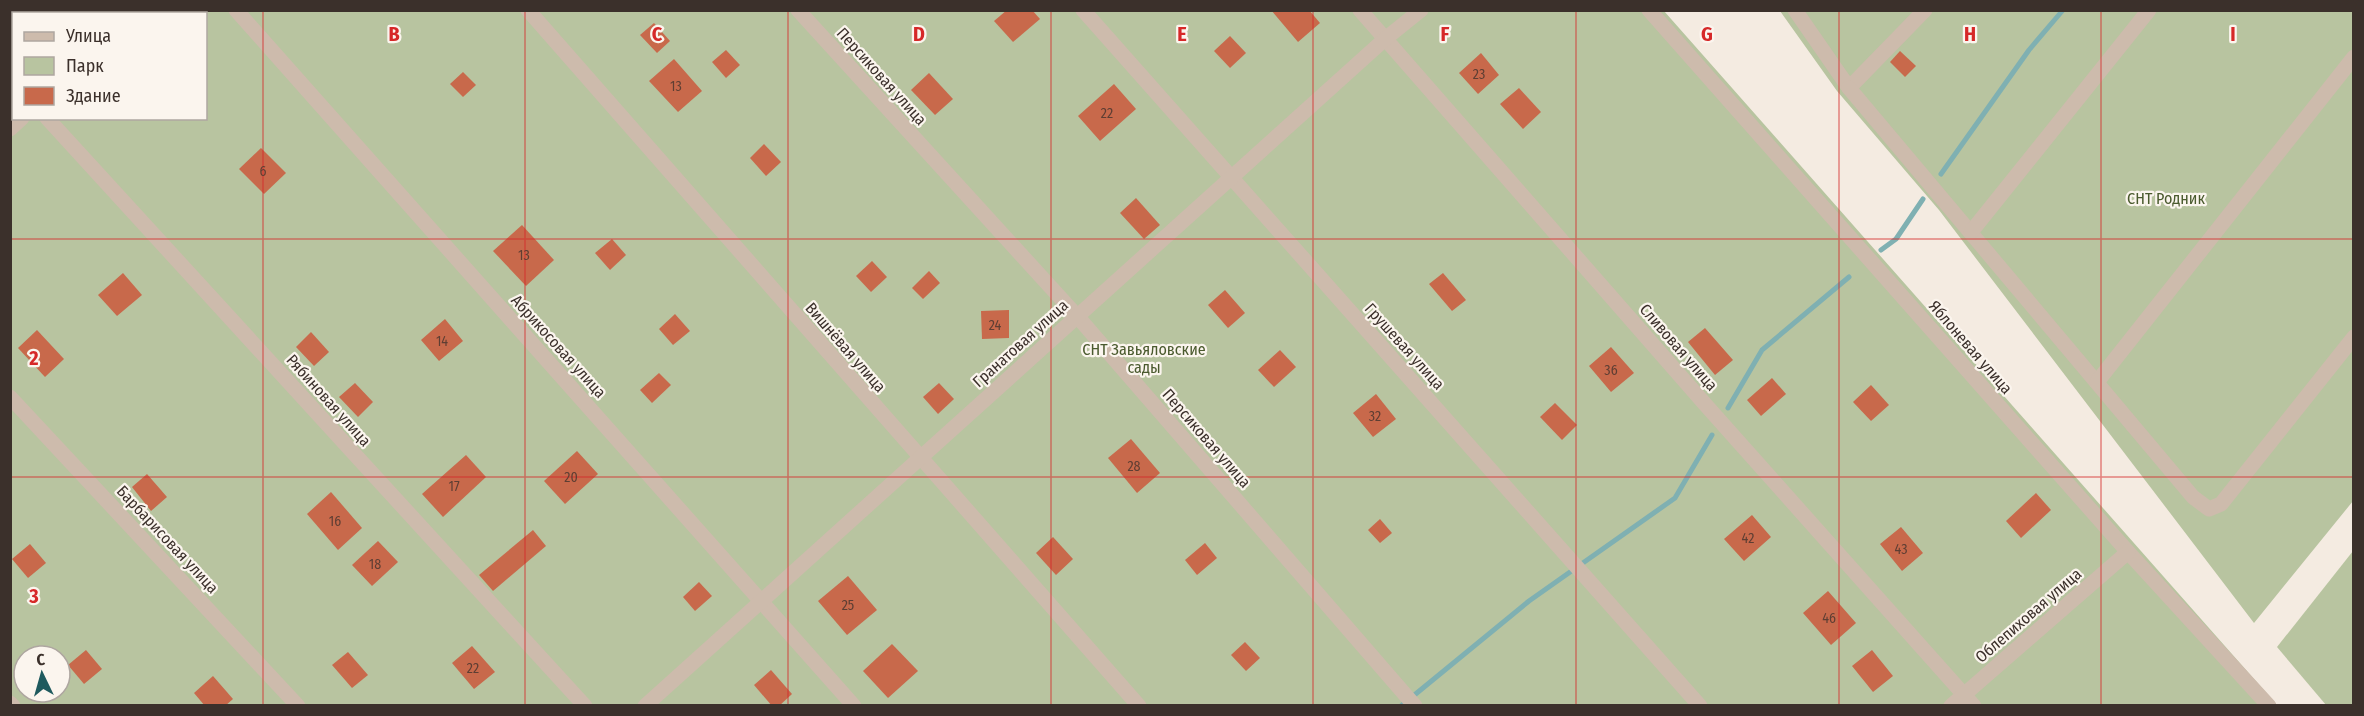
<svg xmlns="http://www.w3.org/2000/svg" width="2364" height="716" viewBox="0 0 2364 716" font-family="'Fira Sans Condensed',sans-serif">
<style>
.green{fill:#b8c4a0;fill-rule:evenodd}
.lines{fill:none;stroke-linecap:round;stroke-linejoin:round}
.stream{stroke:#7fb0b2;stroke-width:5}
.building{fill:#c8694b}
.service{stroke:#cdbbac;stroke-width:8}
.minor{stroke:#cdbbac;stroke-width:15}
.grid{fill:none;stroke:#d62828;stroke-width:1.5;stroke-opacity:0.55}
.labels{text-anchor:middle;stroke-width:4.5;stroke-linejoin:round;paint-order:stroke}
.number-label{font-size:14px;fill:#5e3e33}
.street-label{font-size:16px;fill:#3b302b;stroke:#fbf5ee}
.park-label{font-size:16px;fill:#4a5a2e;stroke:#fbf5ee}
.grid-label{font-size:20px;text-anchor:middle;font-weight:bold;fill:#d62828;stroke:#fbf5ee;stroke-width:4.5;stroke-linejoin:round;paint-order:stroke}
</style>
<rect width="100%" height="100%" fill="#f4ebe1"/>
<!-- green -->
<g class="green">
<path d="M10 11H1664L2277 705H11ZM14 14H206V118H14ZM24 656H60V692H24Z"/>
<polygon points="1780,11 2353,11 2353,501 2254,623 1939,210 1837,91"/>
<polygon points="2353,551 2353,705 2326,705 2277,647"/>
</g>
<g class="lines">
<!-- stream -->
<g class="stream">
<polyline points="1941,174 2029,50 2063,10"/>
<polyline points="1881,250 1896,239 1923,199"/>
<polyline points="1728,408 1762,350 1849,277"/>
<polyline points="1401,706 1529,601 1675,498 1712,435"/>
</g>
</g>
<!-- building -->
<g class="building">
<polygon points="1007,10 1032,10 1040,19 1013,42 994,21"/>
<polygon points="1271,10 1309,10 1320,23 1298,42"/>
<polygon points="654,23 670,41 657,53 640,35"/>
<polygon points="1230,36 1246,53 1230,68 1214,51"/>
<polygon points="726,50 740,65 726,78 712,62"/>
<polygon points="1900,51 1916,66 1905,77 1890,62"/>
<polygon points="1481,53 1499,75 1478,94 1459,73"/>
<polygon points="674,59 702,91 678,112 649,81"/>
<polygon points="463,72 476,85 463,97 450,84"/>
<polygon points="929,73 953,99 935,115 911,90"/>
<polygon points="1114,84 1136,109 1100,141 1078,116"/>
<polygon points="1519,88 1541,112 1523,129 1500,104"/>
<polygon points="764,144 781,162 766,176 750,158"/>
<polygon points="261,148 286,173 264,194 239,169"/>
<polygon points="1136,198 1160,225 1144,239 1120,213"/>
<polygon points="522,225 554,260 526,286 493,251"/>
<polygon points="612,239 626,255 610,270 595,253"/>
<polygon points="872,261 887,277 871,292 856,276"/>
<polygon points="929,271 940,283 923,299 912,288"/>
<polygon points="123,273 142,295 117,316 98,295"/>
<polygon points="1443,273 1466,300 1452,311 1429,284"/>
<polygon points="1225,290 1245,313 1228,328 1208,305"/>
<polygon points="1009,310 1009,338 982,339 981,311"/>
<polygon points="675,314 690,331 673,345 659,329"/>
<polygon points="445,319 463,341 439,361 421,340"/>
<polygon points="1705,328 1733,360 1715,375 1688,342"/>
<polygon points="37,330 64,359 45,377 18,348"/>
<polygon points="311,332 329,352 314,366 296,347"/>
<polygon points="1611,347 1634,373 1611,392 1589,366"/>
<polygon points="1280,350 1296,367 1274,387 1258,370"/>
<polygon points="659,373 671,385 652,403 640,390"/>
<polygon points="1772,378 1786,394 1761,416 1747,400"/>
<polygon points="355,383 373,402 358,417 339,397"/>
<polygon points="939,383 954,399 938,414 923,397"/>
<polygon points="1871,385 1889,405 1871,421 1853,402"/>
<polygon points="1376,394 1396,419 1373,437 1353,413"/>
<polygon points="1555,403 1577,425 1562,440 1540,417"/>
<polygon points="1131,439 1160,473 1137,493 1108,458"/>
<polygon points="577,451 598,474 565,504 544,481"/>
<polygon points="466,455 486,477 443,517 422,494"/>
<polygon points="147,474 167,497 151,511 132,487"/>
<polygon points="331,492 362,528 338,550 307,514"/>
<polygon points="2036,493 2051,510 2021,538 2006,521"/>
<polygon points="1752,515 1771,537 1744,561 1724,539"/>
<polygon points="1380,519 1392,533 1380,543 1368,530"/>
<polygon points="1901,527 1923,553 1902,571 1880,544"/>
<polygon points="533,530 546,546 493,591 479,575"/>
<polygon points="1053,537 1073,559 1056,575 1036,553"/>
<polygon points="378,541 398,562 372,586 352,565"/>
<polygon points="1205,543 1217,558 1197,575 1185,560"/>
<polygon points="30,544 46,563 28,578 12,559"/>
<polygon points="848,576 877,610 847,635 818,601"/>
<polygon points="699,582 712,596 695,611 683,597"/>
<polygon points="1828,591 1856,623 1831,645 1803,613"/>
<polygon points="1245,642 1260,658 1246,671 1231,655"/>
<polygon points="892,644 918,671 888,698 863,671"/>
<polygon points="472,646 495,672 474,689 452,663"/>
<polygon points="86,650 102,669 84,684 68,665"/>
<polygon points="1872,650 1893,676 1873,692 1852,666"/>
<polygon points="348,652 368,675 352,688 332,665"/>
<polygon points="771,670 792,694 779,706 772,706 754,685"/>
<polygon points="213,676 233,699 225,706 205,706 194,693"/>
</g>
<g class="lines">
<!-- service -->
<g class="service">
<polyline points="40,10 43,14"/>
<polyline points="90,14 94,10"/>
<polyline points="10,90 14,87"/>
</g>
<!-- minor -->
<g class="minor">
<polyline points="236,10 854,706"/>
<polyline points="528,10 1139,706"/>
<polyline points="798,10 1077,316 1415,706"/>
<polyline points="1083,10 1700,706"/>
<polyline points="1360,10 1704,403 1974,706"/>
<polyline points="1649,10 2128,552 2269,706"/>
<polyline points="1795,10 1849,88 1925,10"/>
<polyline points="132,14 135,10"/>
<polyline points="1849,88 2193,497 2209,509 2221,504 2354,337"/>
<polyline points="47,118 585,706"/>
<polyline points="10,129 22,118"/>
<polyline points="1971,232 2149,10"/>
<polyline points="2097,382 2354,57"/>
<polyline points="10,397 298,706"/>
<polyline points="10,703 13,706"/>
<polyline points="645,706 1385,39 1421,10"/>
<polyline points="1951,706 2128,552"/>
</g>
</g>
<!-- grid -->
<path class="grid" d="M263 10V706M525 10V706M788 10V706M1051 10V706M1313 10V706M1576 10V706M1839 10V706M2101 10V706M10 239H2354M10 477H2354"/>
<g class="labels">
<!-- number labels -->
<g class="number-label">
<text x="1479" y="79">23</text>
<text x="676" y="91">13</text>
<text x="1107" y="118">22</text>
<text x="263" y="176">6</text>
<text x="524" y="260">13</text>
<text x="995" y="330">24</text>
<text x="442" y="346">14</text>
<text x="1611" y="375">36</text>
<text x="1375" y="421">32</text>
<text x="1134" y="471">28</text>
<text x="571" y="482">20</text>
<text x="454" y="491">17</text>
<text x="335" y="526">16</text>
<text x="1748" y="543">42</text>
<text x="1901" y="554">43</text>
<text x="375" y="569">18</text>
<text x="848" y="610">25</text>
<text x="1829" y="623">46</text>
<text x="473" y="673">22</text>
</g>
<!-- street labels -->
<g class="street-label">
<text transform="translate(882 76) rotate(48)" y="6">Персиковая улица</text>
<text transform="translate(1020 343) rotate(-42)" y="6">Гранатовая улица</text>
<text transform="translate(559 346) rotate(48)" y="6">Абрикосовая улица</text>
<text transform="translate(1405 346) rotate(48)" y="6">Грушевая улица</text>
<text transform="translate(846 347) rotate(49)" y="6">Вишнёвая улица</text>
<text transform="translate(1679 347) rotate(49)" y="6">Сливовая улица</text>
<text transform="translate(1971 347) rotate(49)" y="6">Яблоневая улица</text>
<text transform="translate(329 400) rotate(48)" y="6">Рябиновая улица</text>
<text transform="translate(1207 438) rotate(49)" y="6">Персиковая улица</text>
<text transform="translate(168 539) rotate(47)" y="6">Барбарисовая улица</text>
<text transform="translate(2028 615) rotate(-41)" y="6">Облепиховая улица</text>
</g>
<!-- park labels -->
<g class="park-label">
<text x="2166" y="204">СНТ Родник</text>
<text x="1144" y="355">СНТ Завьяловские<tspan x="1144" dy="18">сады</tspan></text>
</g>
</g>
<g class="grid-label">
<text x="394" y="41">B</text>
<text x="657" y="41">C</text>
<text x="919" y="41">D</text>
<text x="1182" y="41">E</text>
<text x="1445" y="41">F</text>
<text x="1707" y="41">G</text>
<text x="1970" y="41">H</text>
<text x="2233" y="41">I</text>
<text x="34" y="365">2</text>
<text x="34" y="603">3</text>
</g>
<!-- border -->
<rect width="2364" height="716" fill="none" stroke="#3b302b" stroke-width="24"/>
<!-- legend -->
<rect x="12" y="12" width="195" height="108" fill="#fbf5ee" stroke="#aea6a0" stroke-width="1.5"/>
<rect x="24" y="32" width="30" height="9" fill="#cdbbac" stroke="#aea6a0" stroke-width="1.5"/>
<text x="66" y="42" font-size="18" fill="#3b302b">Улица</text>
<rect x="24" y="57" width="30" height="18" fill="#b8c4a0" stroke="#aea6a0" stroke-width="1.5"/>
<text x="66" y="72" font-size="18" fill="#3b302b">Парк</text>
<rect x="24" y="87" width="30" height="18" fill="#c8694b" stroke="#aea6a0" stroke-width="1.5"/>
<text x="66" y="102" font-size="18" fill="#3b302b">Здание</text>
<!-- north arrow -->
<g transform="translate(42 674) rotate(355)"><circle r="28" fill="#fbf5ee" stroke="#aea6a0" stroke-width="1.5"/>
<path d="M0-4.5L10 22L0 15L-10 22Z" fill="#1f5a5e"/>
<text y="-9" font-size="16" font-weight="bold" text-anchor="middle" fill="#3b302b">С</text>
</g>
</svg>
